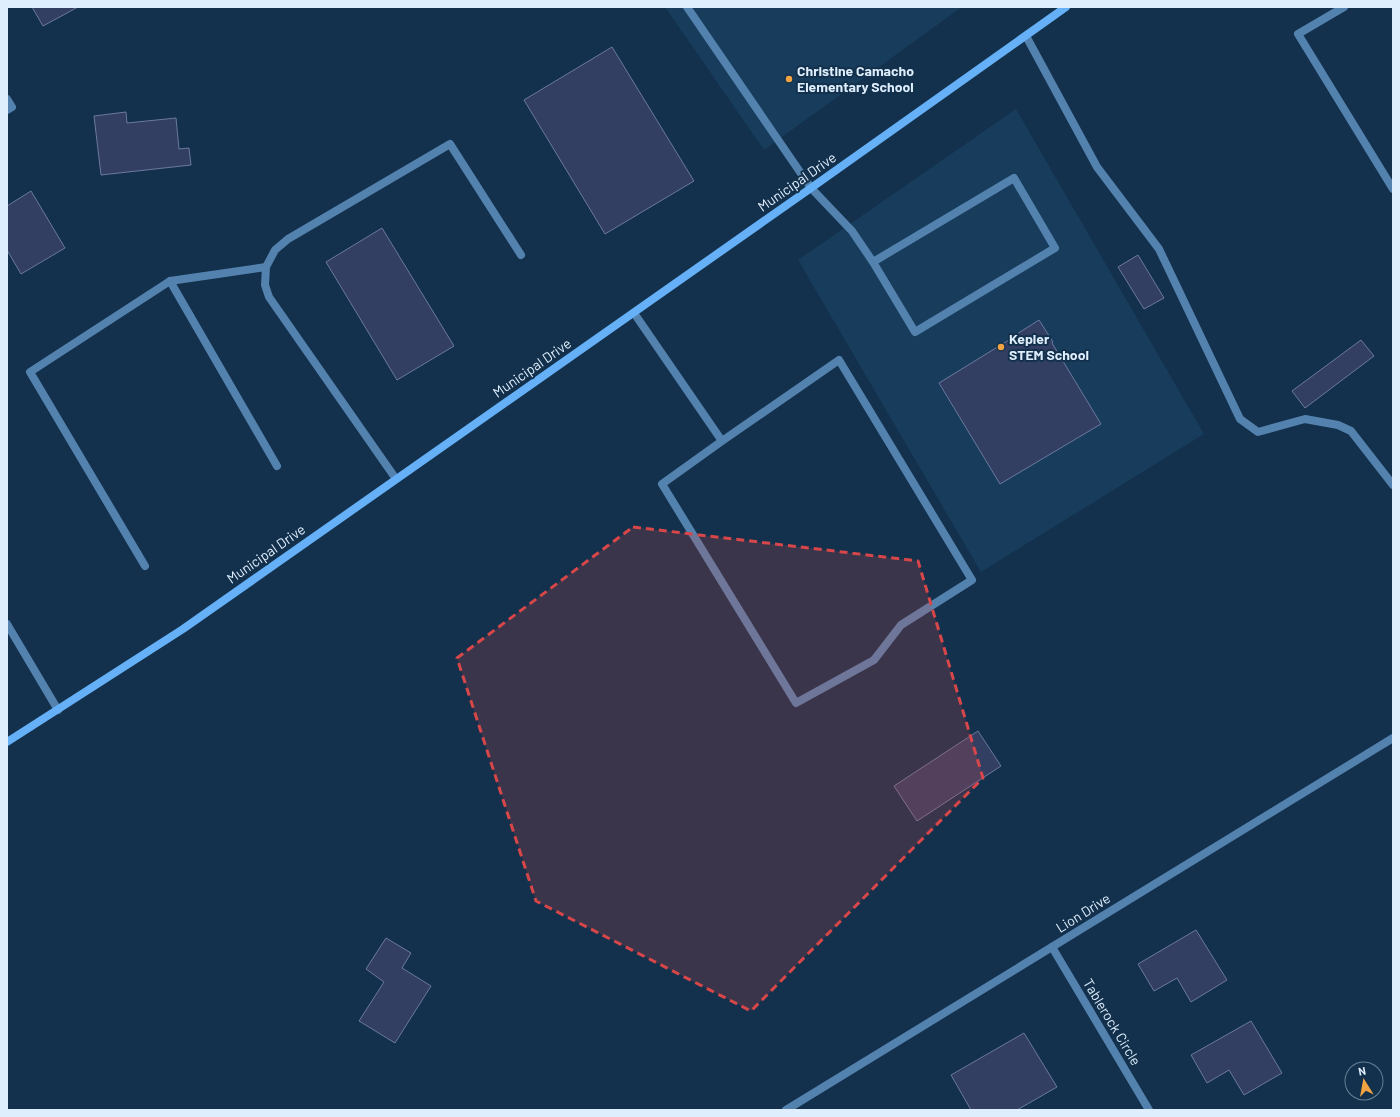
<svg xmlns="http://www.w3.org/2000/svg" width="1400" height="1117" viewBox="0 0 1400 1117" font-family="Barlow,sans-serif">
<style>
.built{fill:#173c5c}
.building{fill:#333f62;stroke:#6b799f}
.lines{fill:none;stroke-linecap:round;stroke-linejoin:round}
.lane{stroke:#5482ae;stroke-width:8}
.street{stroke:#5482ae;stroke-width:8}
.secondary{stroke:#65b0f7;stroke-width:8}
.marked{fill:#d74648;fill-opacity:0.2;stroke:#d74648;stroke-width:3;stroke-dasharray:8 5;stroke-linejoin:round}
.poi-dot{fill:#f3a442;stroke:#13314d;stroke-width:1.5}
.labels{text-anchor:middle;stroke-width:4;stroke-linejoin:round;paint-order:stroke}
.poi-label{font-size:14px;font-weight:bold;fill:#dfeefc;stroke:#13314d;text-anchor:start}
.street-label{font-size:14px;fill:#dfeefc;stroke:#13314d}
</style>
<rect width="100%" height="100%" fill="#13314d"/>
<!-- built -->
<g class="built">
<polygon points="665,7 962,7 764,150"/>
<polygon points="1016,109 1204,434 981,572 798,260"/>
</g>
<!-- building -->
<g class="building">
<polygon points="32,7 78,7 43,26"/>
<polygon points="612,47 694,181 605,234 524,100"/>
<polygon points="126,112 127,123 176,118 179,149 189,148 191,165 101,175 94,116"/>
<polygon points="31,191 65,248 21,274 7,250 7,206"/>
<polygon points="382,228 454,346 397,380 326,262"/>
<polygon points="1138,255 1164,298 1144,309 1118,267"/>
<polygon points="1039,320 1053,342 1052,343 1101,424 1000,484 939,383 1017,335 1017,334"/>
<polygon points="1361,340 1374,356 1305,408 1292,391"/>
<polygon points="978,731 1001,766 917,821 894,786"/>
<polygon points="1196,930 1227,980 1191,1002 1177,978 1154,991 1138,964"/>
<polygon points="386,938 411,953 402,968 431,986 395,1043 359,1021 384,982 366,969"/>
<polygon points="1251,1021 1282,1073 1244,1095 1229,1070 1207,1083 1191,1055"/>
<polygon points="1024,1033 1057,1087 1017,1110 971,1110 951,1075"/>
</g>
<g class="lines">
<!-- lane -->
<g class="lane">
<polyline points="687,7 811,188 852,231 873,262 915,332 1055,248 1014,178 873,262"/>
<polyline points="1344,7 1298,34 1393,189"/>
<polyline points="1026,36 1097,167 1159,249 1240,419 1258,432 1305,419 1338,425 1351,431 1393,485"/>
<polyline points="170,281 277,466"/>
<polyline points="634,313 722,441 662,484 796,703 874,660 901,625 972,580 839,360 722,441"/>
<polyline points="396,479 269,297 265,285 266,267 275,250 288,239 450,144 521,255"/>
<polyline points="145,566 30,372 170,281 266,267"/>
<polyline points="7,624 58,710"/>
</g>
<!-- street -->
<g class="street">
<polyline points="7,99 12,107 7,110"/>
<polyline points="1052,947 1149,1110"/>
<polyline points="786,1110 1393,738"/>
</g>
<!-- secondary -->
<polyline class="secondary" points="7,742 183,629 811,188 1066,7"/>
</g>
<!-- marked area -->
<path class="marked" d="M633 527 918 561 983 778 751 1011 536 901 457 658Z"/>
<!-- markers -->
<g class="poi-dot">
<circle cx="789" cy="79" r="4"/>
<circle cx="1001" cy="347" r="4"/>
</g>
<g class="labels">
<!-- poi labels -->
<g class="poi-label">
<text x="797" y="76">Christine Camacho<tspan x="797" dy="16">Elementary School</tspan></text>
<text x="1009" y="344">Kepler<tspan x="1009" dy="16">STEM School</tspan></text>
</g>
<!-- street labels -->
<g class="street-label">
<text transform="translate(797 182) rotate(-35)" y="5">Municipal Drive</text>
<text transform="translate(532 368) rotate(-35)" y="5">Municipal Drive</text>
<text transform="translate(266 554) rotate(-35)" y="5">Municipal Drive</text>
<text transform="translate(1083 913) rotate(-32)" y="5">Lion Drive</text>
<text transform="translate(1112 1022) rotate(59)" y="5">Tablerock Circle</text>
</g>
</g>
<!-- border -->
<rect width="1400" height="1117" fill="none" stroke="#dfeefc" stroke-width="16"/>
<!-- north arrow -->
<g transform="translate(1364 1081) rotate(349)"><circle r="19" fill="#13314d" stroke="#657d93"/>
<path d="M0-3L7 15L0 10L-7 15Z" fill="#f3a442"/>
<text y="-6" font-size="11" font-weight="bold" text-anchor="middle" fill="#dfeefc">N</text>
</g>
</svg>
